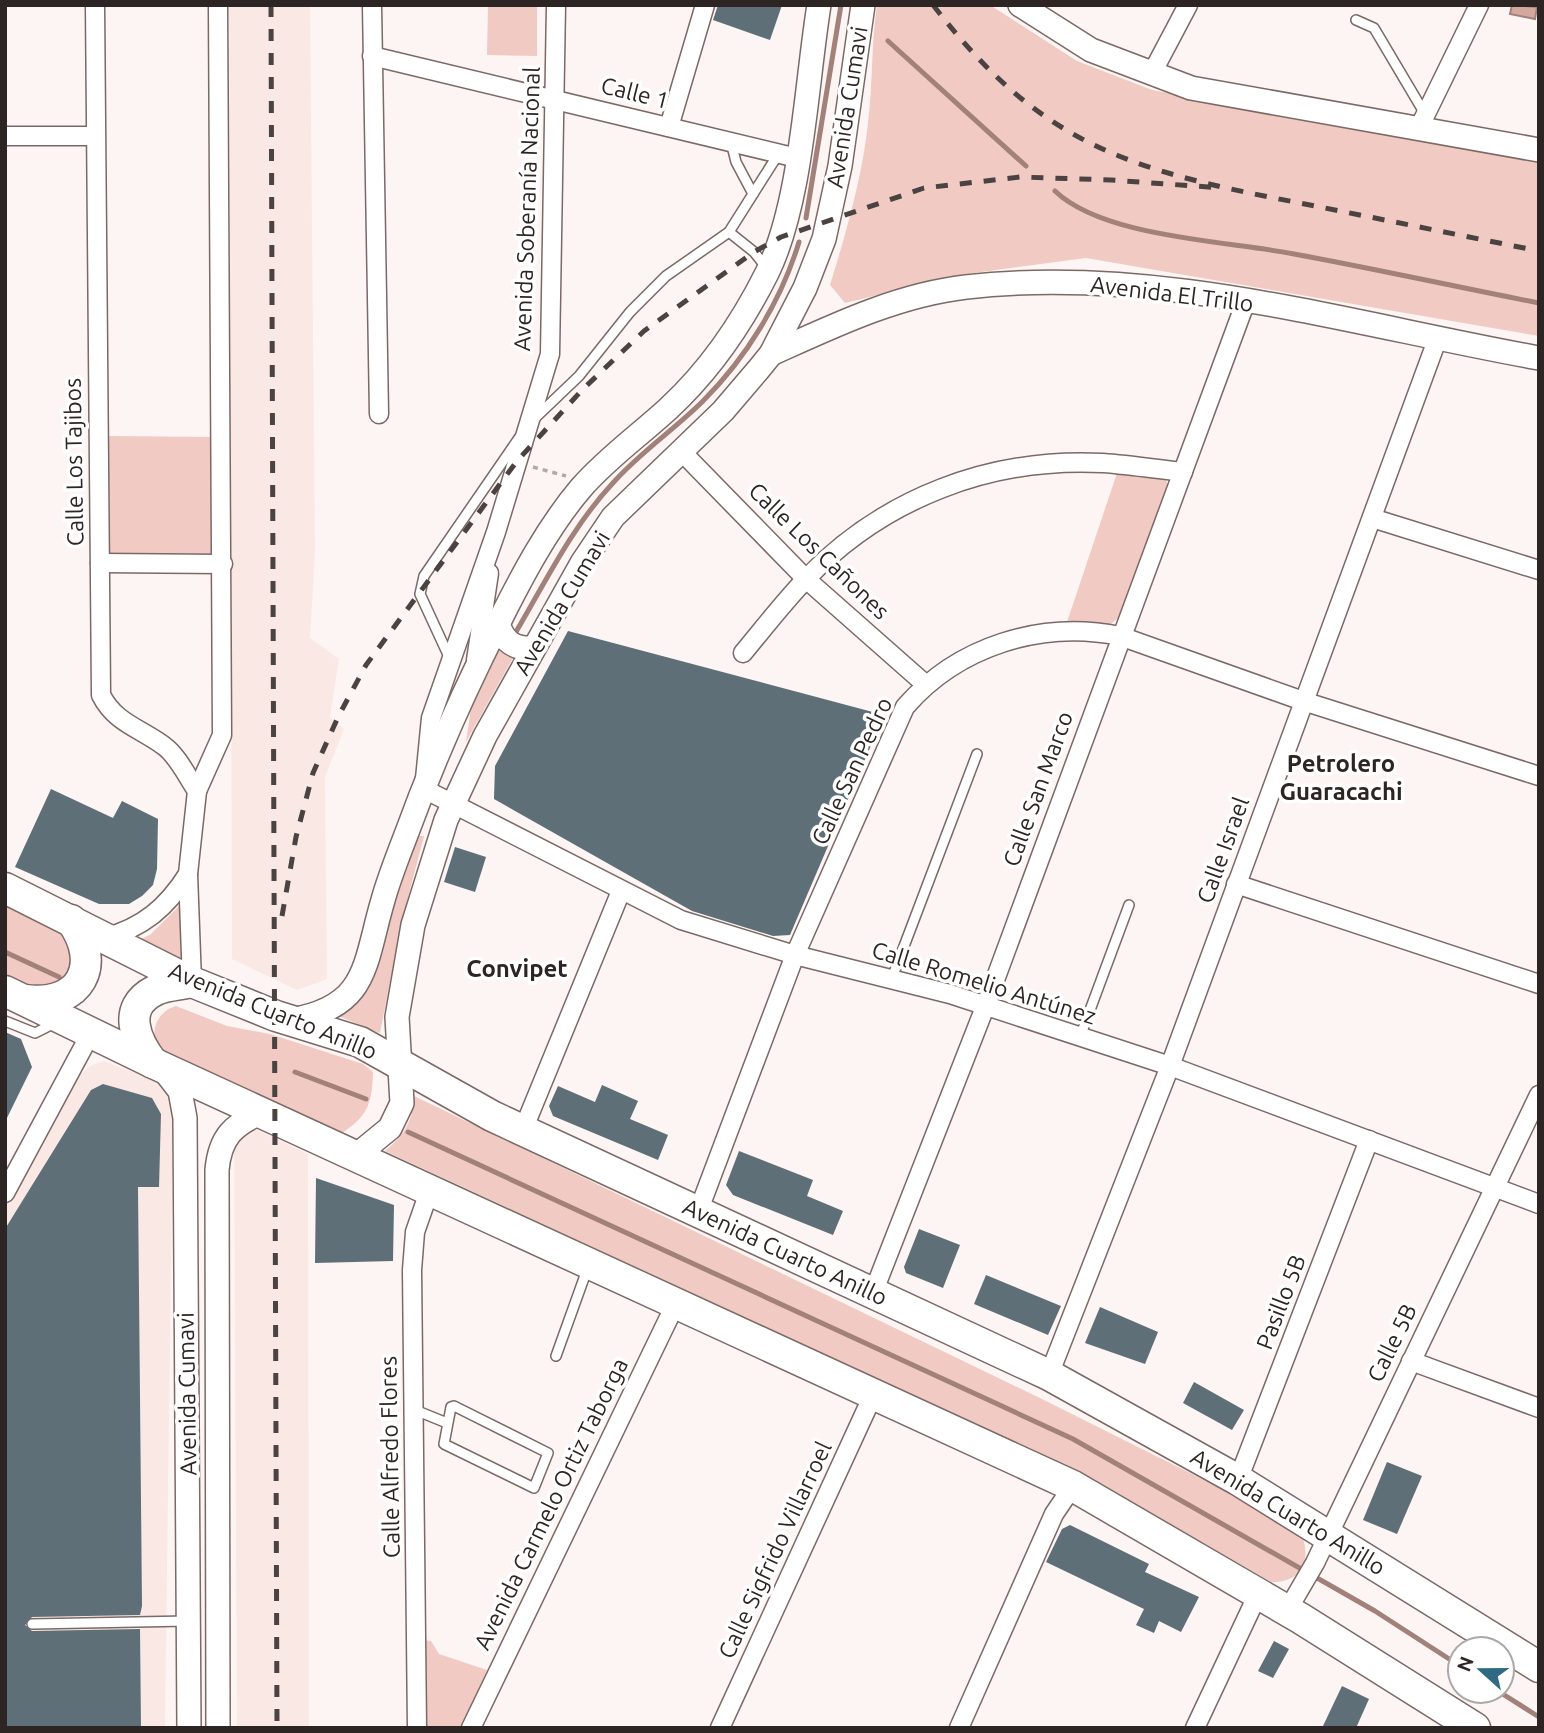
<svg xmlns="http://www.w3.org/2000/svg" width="1544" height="1733" viewBox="0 0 1544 1733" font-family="Ubuntu,sans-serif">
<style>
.built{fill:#fae8e5}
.green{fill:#f1cac3}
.water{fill:#d5a89f;stroke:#a2817a;stroke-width:2}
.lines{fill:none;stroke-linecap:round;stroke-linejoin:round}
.stream{stroke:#a2817a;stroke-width:5}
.building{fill:#5e6f77}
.lane-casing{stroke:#7b6966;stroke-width:12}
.street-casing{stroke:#7b6966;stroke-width:21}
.secondary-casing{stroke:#7b6966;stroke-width:26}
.highway-casing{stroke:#7b6966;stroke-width:33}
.path{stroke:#b0a9a7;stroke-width:3.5;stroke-dasharray:5 5;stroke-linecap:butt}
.lane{stroke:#fff;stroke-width:9}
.street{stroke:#fff;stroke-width:18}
.secondary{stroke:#fff;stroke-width:23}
.highway{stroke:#fff;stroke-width:30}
.rail{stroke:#4a4341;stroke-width:5;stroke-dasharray:12 12;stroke-linecap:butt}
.labels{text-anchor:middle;stroke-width:7;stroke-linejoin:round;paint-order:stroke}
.street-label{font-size:23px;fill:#2c2523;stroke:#fff}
.neighbourhood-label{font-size:24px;font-weight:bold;fill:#2c2523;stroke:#fff}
</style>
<rect width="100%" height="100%" fill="#fdf5f3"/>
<!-- built -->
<g class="built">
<polygon points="229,5 310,5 315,553 310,638 339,659 330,717 344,729 325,777 327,979 297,990 232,959"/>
<polygon points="104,1061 154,1080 173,1104 165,1728 5,1728 5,1208 77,1078 92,1065"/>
<polygon points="252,1127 308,1154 309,1728 237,1728 234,1141"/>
</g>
<!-- green -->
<g class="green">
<polygon points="488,5 537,5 537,56 487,55"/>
<path d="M877 5H990L1077 61 1152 90 1539 157V336L1086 258 959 275 845 303 830 285C846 233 862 178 868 123 873 84 871 45 877 5Z"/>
<polygon points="109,436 212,437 211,558 107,558"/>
<polygon points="1117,473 1156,475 1166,480 1168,486 1121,616 1108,626 1066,625"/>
<polygon points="494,647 513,658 466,742 474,688"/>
<path d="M418 836H424L402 920 380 1033 336 1015C351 1010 359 1002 366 987Z"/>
<polygon points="184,901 182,965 132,943 150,935"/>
<polygon points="5,904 72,939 75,964 56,990 30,992 5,980"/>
<path d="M176 1006 227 1026 270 1034 363 1064 373 1072C372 1106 367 1117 339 1135L160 1051C148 1033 156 1012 176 1006Z"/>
<path d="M414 1096 1040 1398 1298 1527C1313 1554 1306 1583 1271 1582L1092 1478 385 1151C405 1135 413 1120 414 1096Z"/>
<polygon points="422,1640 431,1641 439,1654 487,1670 461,1728 422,1728"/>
</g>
<!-- water -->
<polygon class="water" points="1512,5 1537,7 1535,19 1510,14"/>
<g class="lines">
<!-- stream -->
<g class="stream">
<polyline points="888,41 1026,166"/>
<path d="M1055 191C1104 238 1229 241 1294 254 1376 269 1457 287 1539 303"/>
<polyline points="806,218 841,5"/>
<path d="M513 637C544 585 571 528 612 484 639 453 674 430 703 401 747 357 781 301 799 242"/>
<polyline points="5,952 59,977"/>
<polyline points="295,1072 366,1099"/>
<polyline points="408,1132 1073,1439 1375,1611 1460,1666"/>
<polyline points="1498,1691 1539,1717"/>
</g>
</g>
<!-- building -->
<g class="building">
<polygon points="718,5 782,5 770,40 713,20"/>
<polygon points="568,631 884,715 790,935 773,936 692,911 494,799 495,766"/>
<polygon points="51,789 113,818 122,801 158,819 157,869 153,885 142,896 129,904 99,904 15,867"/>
<polygon points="455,847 486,857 475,892 444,882"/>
<polygon points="5,1032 21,1039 32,1067 5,1122"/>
<polygon points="103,1084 152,1098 161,1114 159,1187 138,1187 142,1606 140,1615 32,1617 25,1625 32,1631 140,1629 141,1728 5,1728 5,1229 91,1090"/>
<polygon points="602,1085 638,1101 630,1119 668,1135 658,1160 553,1116 549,1106 558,1086 595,1102"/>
<polygon points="739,1151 813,1180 807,1196 843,1211 833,1235 733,1195 726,1185"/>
<polygon points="316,1178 394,1205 393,1261 315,1263"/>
<polygon points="919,1229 960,1245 943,1288 906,1273 904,1267"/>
<polygon points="986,1275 1061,1306 1048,1335 974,1304"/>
<polygon points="1100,1307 1158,1332 1145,1364 1085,1343"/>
<polygon points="1194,1382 1244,1410 1232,1430 1183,1403"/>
<polygon points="1387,1462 1422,1476 1397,1534 1363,1520"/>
<polygon points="1070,1525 1149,1564 1145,1572 1199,1597 1181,1632 1159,1621 1154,1633 1136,1625 1144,1609 1046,1562 1062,1529"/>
<polygon points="1274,1641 1289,1649 1273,1678 1258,1671"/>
<polygon points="1342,1686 1369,1699 1356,1728 1322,1728"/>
</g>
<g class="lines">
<defs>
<g id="lane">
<polyline points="1356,20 1374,28 1425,114"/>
<polyline points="731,142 736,162 753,194 729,232 754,252 766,267"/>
<polyline points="753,194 779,153"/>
<polyline points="534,419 579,376 630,312 666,276 729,232"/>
<polyline points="450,659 420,594 424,576 519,438"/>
<polyline points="892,978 977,754"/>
<polyline points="5,1021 35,1033 55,1023"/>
<polyline points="1080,1037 1129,905"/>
<polyline points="556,1356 588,1267"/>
<polygon points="454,1406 548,1453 534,1488 444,1444 451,1407"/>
<polyline points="415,1410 447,1423"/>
<polyline points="32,1624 188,1621"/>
</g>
<g id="street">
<path d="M95 5 101 695C115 723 140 728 164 746 178 756 188 778 197 791L188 874 192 982"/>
<polyline points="372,5 379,414"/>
<polyline points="556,5 550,354 496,532 431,718 424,789 681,920 795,955 950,994 1170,1066 1539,1204"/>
<polyline points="372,56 797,158"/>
<polyline points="1151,75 1188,5"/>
<polyline points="669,127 705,5"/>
<polyline points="1419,128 1479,5"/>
<polyline points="5,136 95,136"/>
<polyline points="681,451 806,579 925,684"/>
<polyline points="1372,518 1539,570"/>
<polyline points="100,563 223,564"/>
<path d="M743 653C763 629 783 603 805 580 883 498 991 457 1103 463 1130 465 1156 469 1183 472"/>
<polyline points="476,660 489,573"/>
<polyline points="197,791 222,735 218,5"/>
<polyline points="1236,884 1539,984"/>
<path d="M104 938C143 928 167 907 188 874"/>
<polyline points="523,1130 621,891"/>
<polyline points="5,1193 92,1031"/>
<path d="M698 1212 795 955 905 707C958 646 1041 620 1120 636L1303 701 1539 776"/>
<polyline points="873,1293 985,1007 1246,301"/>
<polyline points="1411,1361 1539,1408"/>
<polyline points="1049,1375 1170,1066 1437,340"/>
<polyline points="1238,1480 1369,1140"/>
<polyline points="1287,1611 1315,1563 1539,1095"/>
<polyline points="417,1728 412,1270 415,1232 430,1189"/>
<polyline points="471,1728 676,1303"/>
<polyline points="720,1728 874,1393"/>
<polyline points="959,1728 1054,1514 1073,1486"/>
<polyline points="1195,1728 1258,1594"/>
</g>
<g id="secondary">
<polyline points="1020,5 1091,50 1191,88 1539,150"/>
<path d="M771 354C833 326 897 295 966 287 1159 265 1350 324 1539 358"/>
<path d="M498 624C504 642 514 649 533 648"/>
<path d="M291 1020C369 1007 364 964 383 900 390 875 400 851 409 827 435 756 466 687 500 620 523 574 548 527 581 488 607 458 641 434 669 408 710 370 742 323 767 273 802 202 806 85 819 5"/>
<polyline points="163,1069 180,1091 185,1118 189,1728"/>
<polyline points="357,1155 390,1128 402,1103 397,1017 413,925 446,820 485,736 582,563 613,517 723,411 758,370 771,354 805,288 824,239 840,166 863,5"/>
<path d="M218 1728 217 1170C220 1137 233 1125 262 1112"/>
</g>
<g id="highway">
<polyline points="5,888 192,982 276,1016 360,1042 492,1116 1049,1375 1238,1480 1539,1667"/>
<polyline points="5,991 153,1063 1073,1486 1300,1618 1475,1728"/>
<path d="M25 1000C81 1007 103 965 71 920"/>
<path d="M153 1063C136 1041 121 1008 154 991 164 985 180 985 192 982"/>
</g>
</defs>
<!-- lane casing -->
<use href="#lane" class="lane-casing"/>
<!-- street casing -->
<use href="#street" class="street-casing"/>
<!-- secondary casing -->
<use href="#secondary" class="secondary-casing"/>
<!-- highway casing -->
<use href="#highway" class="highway-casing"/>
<!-- path -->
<polyline class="path" points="533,467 566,476"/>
<!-- lane -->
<use href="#lane" class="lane"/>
<!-- street -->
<use href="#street" class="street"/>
<!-- secondary -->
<use href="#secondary" class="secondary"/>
<!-- highway -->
<use href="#highway" class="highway"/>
<!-- rail -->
<g class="rail">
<polyline points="271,5 277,1728"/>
<path d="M933 5C972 55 1013 99 1068 131 1140 174 1234 190 1315 206 1390 221 1464 236 1539 251"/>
<polyline points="282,916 296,837 313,773 338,717 366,665 517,461 583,389 644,331 754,252 781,237 924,188 1020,177 1111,180 1222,188"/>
</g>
</g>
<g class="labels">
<!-- street labels -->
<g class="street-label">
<text transform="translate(635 93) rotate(14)" y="8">Calle 1</text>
<text transform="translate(847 107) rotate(-81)" y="8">Avenida Cumavi</text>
<text transform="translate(527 209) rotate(-88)" y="8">Avenida Soberanía Nacional</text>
<text transform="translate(1172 294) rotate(7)" y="8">Avenida El Trillo</text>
<text transform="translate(74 462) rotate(-91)" y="8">Calle Los Tajibos</text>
<text transform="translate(819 551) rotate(44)" y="8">Calle Los Cañones</text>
<text transform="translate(562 603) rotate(-59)" y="8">Avenida Cumavi</text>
<text transform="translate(852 771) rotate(-65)" y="8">Calle San Pedro</text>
<text transform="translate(1038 789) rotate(-70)" y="8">Calle San Marco</text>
<text transform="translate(1223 850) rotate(-70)" y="8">Calle Israel</text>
<text transform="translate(984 983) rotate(17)" y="8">Calle Romelio Antúnez</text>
<text transform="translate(273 1011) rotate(22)" y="8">Avenida Cuarto Anillo</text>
<text transform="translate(785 1252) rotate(25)" y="8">Avenida Cuarto Anillo</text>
<text transform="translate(1281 1302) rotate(-69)" y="8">Pasillo 5B</text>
<text transform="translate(1392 1343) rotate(-64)" y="8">Calle 5B</text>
<text transform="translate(187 1394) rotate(-91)" y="8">Avenida Cumavi</text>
<text transform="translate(390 1457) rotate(-91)" y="8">Calle Alfredo Flores</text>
<text transform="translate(551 1504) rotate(-64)" y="8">Avenida Carmelo Ortiz Taborga</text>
<text transform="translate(1288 1512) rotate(31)" y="8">Avenida Cuarto Anillo</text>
<text transform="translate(775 1550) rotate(-65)" y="8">Calle Sigfrido Villarroel</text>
</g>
<!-- neighbourhood labels -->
<g class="neighbourhood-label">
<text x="1341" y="772">Petrolero<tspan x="1341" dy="28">Guaracachi</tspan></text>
<text x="517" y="977">Convipet</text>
</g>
</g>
<!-- border -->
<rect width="1544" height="1733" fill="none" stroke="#2c2523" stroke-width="14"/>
<!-- north arrow -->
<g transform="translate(1481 1670) rotate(291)"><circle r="33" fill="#ffffff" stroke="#aba8a7" stroke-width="2"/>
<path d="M0-5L12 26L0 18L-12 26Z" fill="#2f6a82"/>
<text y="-10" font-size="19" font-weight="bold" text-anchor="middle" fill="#2c2523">N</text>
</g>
</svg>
